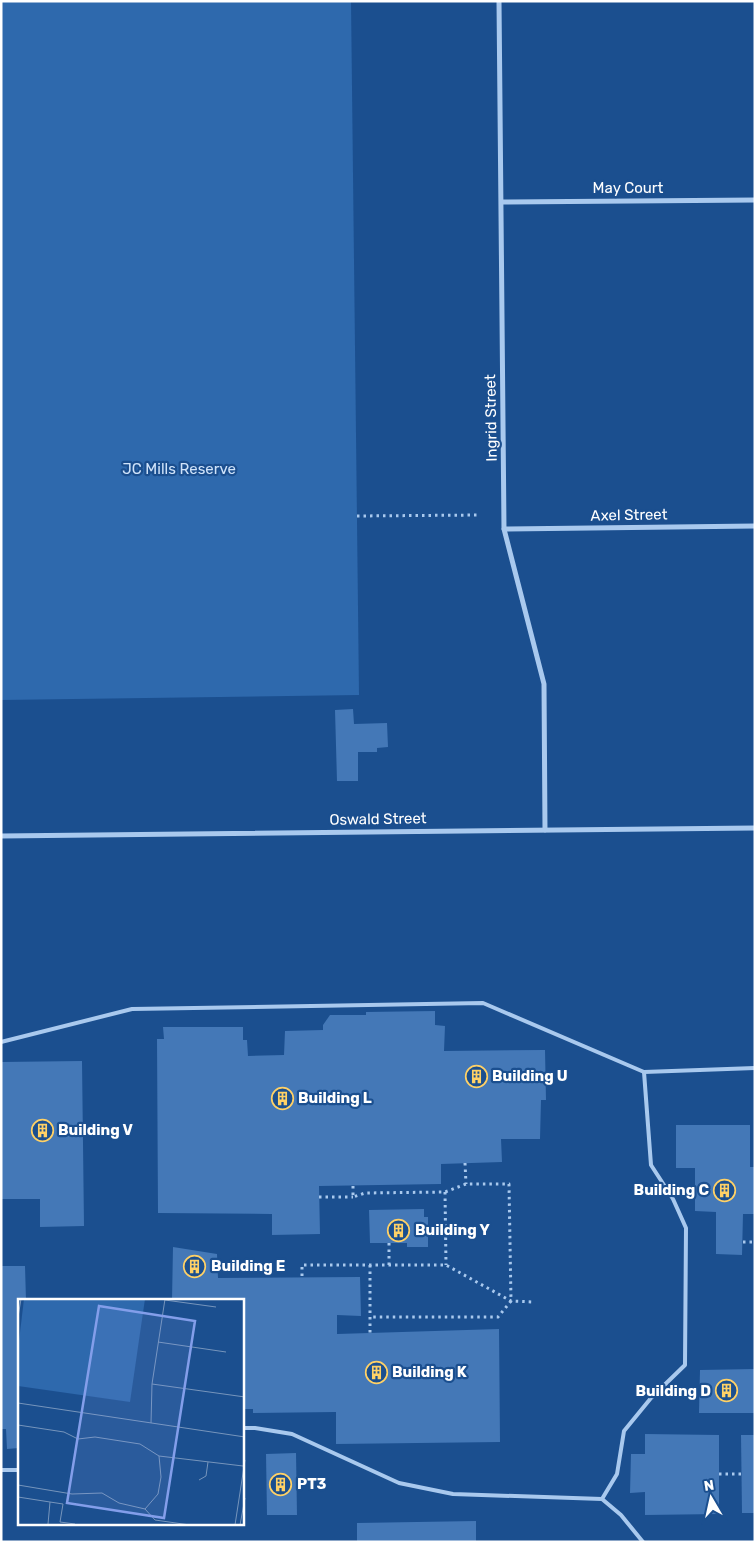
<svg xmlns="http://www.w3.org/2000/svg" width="756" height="1543" viewBox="0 0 756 1543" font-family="Rubik,sans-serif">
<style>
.green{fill:#2e69ad}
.building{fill:#4478b7}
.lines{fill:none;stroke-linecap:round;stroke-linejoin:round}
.path{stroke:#a9c9ee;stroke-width:3;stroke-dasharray:2.5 4;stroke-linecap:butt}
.service{stroke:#a9c9ee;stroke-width:4}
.minor{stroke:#a9c9ee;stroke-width:5}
.labels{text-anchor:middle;stroke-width:4.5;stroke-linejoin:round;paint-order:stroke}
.street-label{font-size:15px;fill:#fff;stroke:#1b4f8f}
.park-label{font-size:15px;fill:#cfe3fa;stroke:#1b4f8f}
.poi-label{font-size:15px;font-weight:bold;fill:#fff;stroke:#1b4f8f;text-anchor:start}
.inset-road{fill:none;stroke:#7695bc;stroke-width:1}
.view{fill:#839eea;fill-opacity:0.15;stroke:#839eea;stroke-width:2.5}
.inset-edge{fill:none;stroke:#fff;stroke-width:2.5}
</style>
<rect width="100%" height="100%" fill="#1b4f8f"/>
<!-- green -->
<polygon class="green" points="1,1 351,1 359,695 1,700"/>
<!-- building -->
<g class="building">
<polygon points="353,709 354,724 387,723 388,747 377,748 377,752 358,752 358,781 337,781 335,710"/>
<polygon points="435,1011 435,1025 445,1026 444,1051 545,1050 546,1100 541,1100 540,1139 501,1139 502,1162 441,1164 441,1184 319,1186 320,1234 272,1235 272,1214 158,1213 157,1039 164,1039 163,1027 243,1027 243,1040 247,1040 248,1056 284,1055 285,1031 323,1030 323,1025 330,1015 366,1015 366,1012"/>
<polygon points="82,1061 84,1226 40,1227 40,1199 1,1199 1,1062"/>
<polygon points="676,1125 750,1125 750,1167 755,1167 755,1214 743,1214 742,1255 716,1254 716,1212 695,1211 695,1168 676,1168"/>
<polygon points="424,1209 424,1217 428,1217 428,1247 407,1247 407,1243 370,1243 369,1210"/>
<polygon points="173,1247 217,1254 218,1278 360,1277 361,1316 337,1315 337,1334 499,1329 500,1442 336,1444 336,1412 253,1413 253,1409 242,1409 242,1300 172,1300"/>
<polygon points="1,1266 25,1266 26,1300 19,1300 19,1448 7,1449 6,1429 1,1429"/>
<polygon points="755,1369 755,1413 699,1413 700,1370"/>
<polygon points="645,1434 719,1435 719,1514 645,1515 645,1492 630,1493 631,1454 645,1454"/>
<polygon points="741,1435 755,1435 755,1513 742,1513"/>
<polygon points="296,1453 297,1515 267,1515 266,1454"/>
<polygon points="476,1521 476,1542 357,1542 357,1523"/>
</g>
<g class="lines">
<!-- path -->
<g class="path">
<polyline points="357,516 479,515"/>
<polyline points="465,1163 466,1184"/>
<polyline points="353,1186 353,1197 365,1193 445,1192 466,1184 509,1184 511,1301 498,1317 370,1317"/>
<polyline points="445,1192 446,1265"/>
<polyline points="319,1197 353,1197"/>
<polyline points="743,1242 755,1242"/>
<polyline points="389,1243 389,1265"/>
<polyline points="370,1265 370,1334"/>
<polyline points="302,1276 302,1265 446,1265 511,1301 534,1302"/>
<polyline points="719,1474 741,1474"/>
</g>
<!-- service -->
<g class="service">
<polyline points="1,1042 132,1009 483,1003 644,1072 755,1068"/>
<polyline points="242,1428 255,1428 292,1434 399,1483 453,1494 602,1499 621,1515 643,1542"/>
<polyline points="1,1470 19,1470"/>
<polyline points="602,1499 617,1474 624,1431 651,1398 685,1365 686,1228 673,1199 651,1165 644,1072"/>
</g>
<!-- minor -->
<g class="minor">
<polyline points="499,1 504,529 544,684 545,830"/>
<polyline points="502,202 755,200"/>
<polyline points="504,529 755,526"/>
<polyline points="1,836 755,828"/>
</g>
</g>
<!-- icons -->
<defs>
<symbol id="building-ring" viewBox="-11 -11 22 22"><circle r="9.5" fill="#1b4f8f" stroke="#ffd166" stroke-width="1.5"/><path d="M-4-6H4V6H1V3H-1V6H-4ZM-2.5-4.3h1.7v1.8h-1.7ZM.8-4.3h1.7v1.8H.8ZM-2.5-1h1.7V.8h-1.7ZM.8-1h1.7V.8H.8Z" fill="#ffd166"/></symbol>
</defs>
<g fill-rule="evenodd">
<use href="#building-ring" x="464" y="1064" width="25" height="25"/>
<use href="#building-ring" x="270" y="1086" width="25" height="25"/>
<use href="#building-ring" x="30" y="1118" width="25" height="25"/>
<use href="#building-ring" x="712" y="1178" width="25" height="25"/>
<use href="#building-ring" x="386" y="1218" width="25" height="25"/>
<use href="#building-ring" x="182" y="1254" width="25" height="25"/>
<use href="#building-ring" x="364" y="1360" width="25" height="25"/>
<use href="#building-ring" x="714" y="1378" width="25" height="25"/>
<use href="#building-ring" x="268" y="1472" width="25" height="25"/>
</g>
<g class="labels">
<!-- street labels -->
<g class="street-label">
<text x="628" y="193">May Court</text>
<text transform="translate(491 418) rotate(-91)" y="5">Ingrid Street</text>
<text transform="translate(629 515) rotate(-1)" y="5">Axel Street</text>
<text transform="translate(378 819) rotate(-1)" y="5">Oswald Street</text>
</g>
<!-- park labels -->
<g class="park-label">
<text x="179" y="474">JC Mills Reserve</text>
</g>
<!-- poi labels -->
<g class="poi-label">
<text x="492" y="1081">Building U</text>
<text x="298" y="1103">Building L</text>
<text x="58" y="1135">Building V</text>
<text x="709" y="1195" text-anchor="end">Building C</text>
<text x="415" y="1235">Building Y</text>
<text x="211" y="1271">Building E</text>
<text x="392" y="1377">Building K</text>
<text x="711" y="1396" text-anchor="end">Building D</text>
<text x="297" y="1489">PT3</text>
</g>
</g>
<!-- overview -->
<g transform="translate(18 1299)">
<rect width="226" height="226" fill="#1b4f8f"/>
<path d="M6 0H127L112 103 0 87V50Z" fill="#2e69ad"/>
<path class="inset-road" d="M147 1 198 8M0 18 3 0M140 43 208 53M134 85 227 98M0 104 227 138M133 124 134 85 147 0M0 126 46 133 60 140 77 138 122 145 141 157 225 167M181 181 188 177 190 163M0 186 54 195 84 194 101 204 127 210 137 221 172 226M0 198 32 203 30 225M32 203 45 205 42 223 57 225M127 210 140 195 143 178 141 157M217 226 227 161M222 226 227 199"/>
<path class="view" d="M81 7 177 22 146 219 49 204Z"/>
<rect width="226" height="226" class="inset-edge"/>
</g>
<!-- border -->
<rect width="756" height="1543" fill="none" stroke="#ffffff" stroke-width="5"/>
<!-- north arrow -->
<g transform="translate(711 1498) rotate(351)" stroke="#1b4f8f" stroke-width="4" paint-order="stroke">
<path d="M0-4L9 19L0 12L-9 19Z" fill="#ffffff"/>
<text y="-8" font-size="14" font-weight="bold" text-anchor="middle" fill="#ffffff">N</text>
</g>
</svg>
